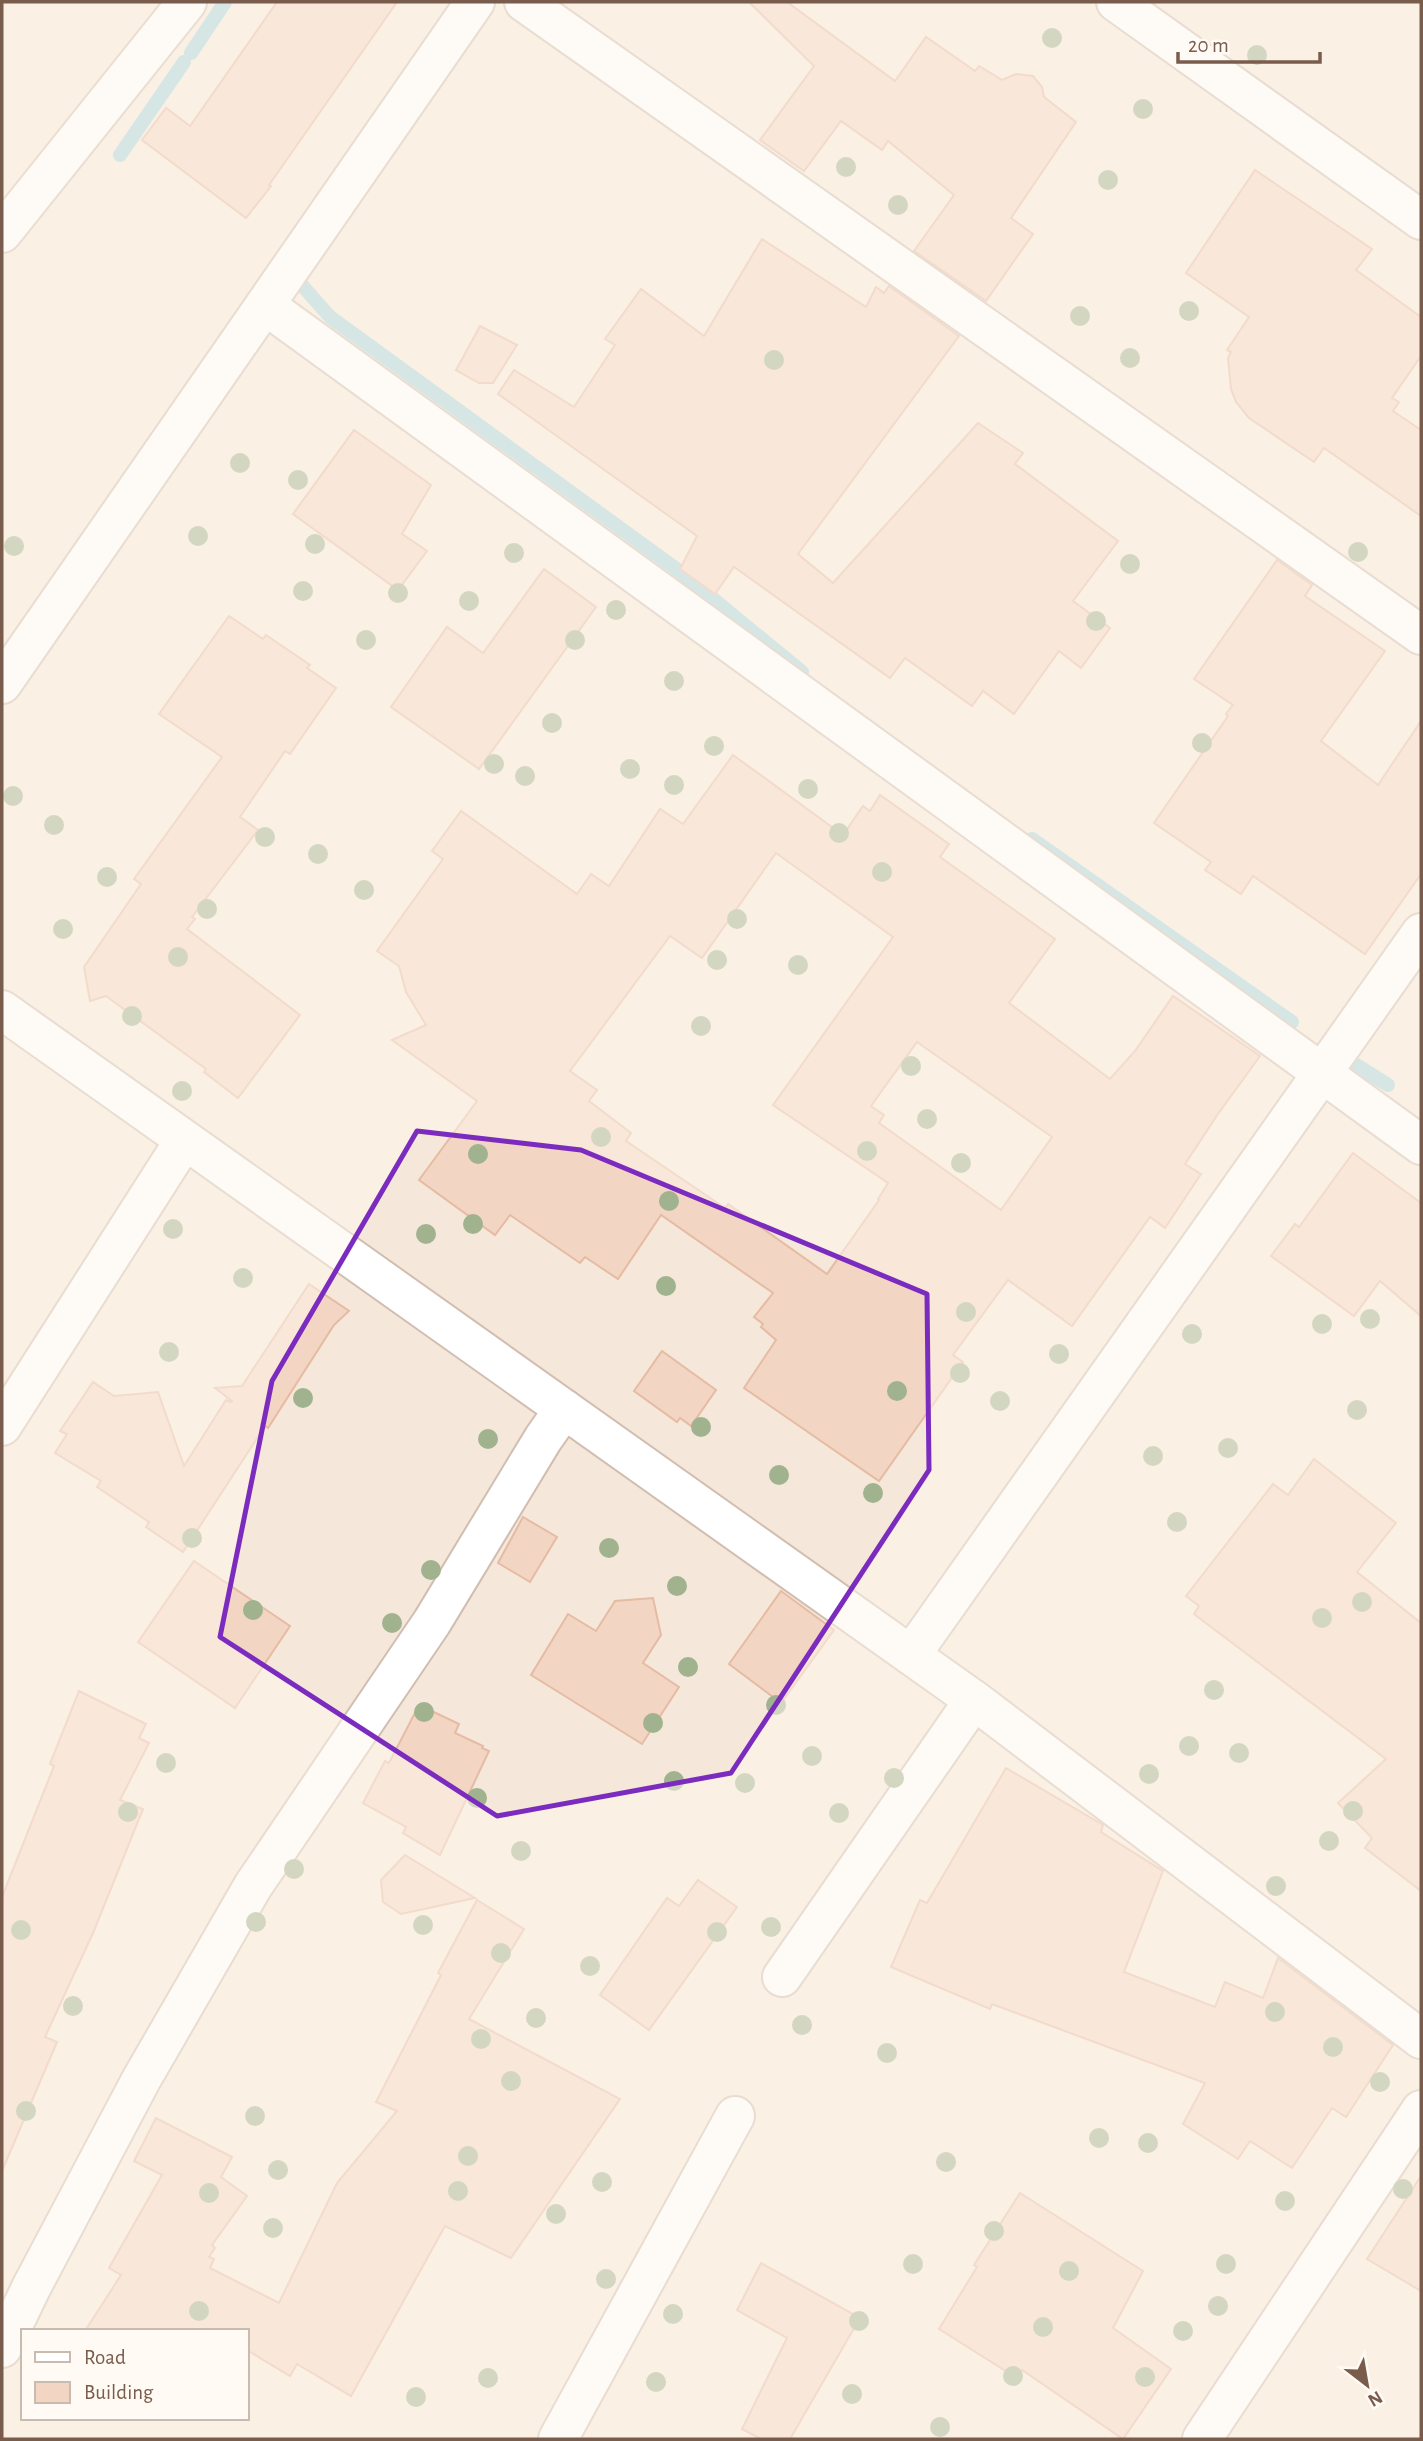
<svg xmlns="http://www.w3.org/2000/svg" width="1423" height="2441" viewBox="0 0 1423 2441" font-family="'Alegreya Sans',sans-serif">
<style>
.residential{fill:#f5e8da;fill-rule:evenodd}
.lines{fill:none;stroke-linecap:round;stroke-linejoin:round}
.stream{stroke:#a5d3da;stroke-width:14}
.building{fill:#f3d5c3;stroke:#e6bba3;stroke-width:2;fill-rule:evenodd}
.street-casing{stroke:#d1beb0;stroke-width:42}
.secondary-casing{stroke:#d6c0b0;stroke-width:42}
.street{stroke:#fff;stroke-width:38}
.secondary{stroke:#fff;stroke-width:38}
.tree{fill:#a0b28e}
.marked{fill:none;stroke:#7b2cbf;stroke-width:5;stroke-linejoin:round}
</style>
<rect width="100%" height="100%" fill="#fdf6ec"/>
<!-- residential -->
<path class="residential" d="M2 2H1421V2439H2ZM23 2331H247V2418H23Z"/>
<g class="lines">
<!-- stream -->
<g class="stream">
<polyline points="191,53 225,2"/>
<polyline points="120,155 184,62"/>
<polyline points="301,284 330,317 679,571 802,672"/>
<polyline points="1032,839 1292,1022"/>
<polyline points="1345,1058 1388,1085"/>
</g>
</g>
<!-- building -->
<g class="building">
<polygon points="277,2 397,2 269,185 271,186 246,218 142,140 166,108 190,126"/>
<polygon points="749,2 787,2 895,81 926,37 975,71 979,66 1002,80 1016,74 1033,76 1042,87 1044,97 1076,122 1011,218 1033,234 986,301 914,251 954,195 888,141 882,150 841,121 804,171 760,140 814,66"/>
<polygon points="1255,170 1372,249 1356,270 1421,317 1421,356 1392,398 1399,402 1393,411 1421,430 1421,516 1324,448 1314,462 1249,418 1236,402 1231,389 1228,358 1231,352 1227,350 1249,317 1186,273"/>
<polygon points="762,239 866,307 876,287 884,293 889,286 959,336 798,554 833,583 978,423 1023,453 1015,464 1118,541 1073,601 1110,628 1081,668 1059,651 1014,714 983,691 972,706 905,658 890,678 734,567 715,594 680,569 697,536 498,394 514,370 574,407 615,345 605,339 641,289 704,336"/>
<polygon points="480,326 517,345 493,383 479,383 456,370"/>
<polygon points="354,430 431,485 402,534 427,551 398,590 293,514"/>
<polygon points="1277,560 1312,585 1305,596 1385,651 1321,741 1378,785 1421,721 1421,874 1365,954 1253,876 1241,894 1205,870 1211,862 1154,823 1228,716 1226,714 1233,705 1194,679"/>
<polygon points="544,569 596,607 479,769 391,707 447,627 483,653"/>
<polygon points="229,616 263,639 266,635 310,665 307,668 336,688 290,754 285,751 240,817 258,830 192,917 195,919 187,929 300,1015 238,1098 204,1072 206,1069 106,996 90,1001 84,967 141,884 134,879 222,757 159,714"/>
<path d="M733 755 843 835 863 806 870 811 880 795 949 844 940 857 1055 939 1009 1003 1110 1079 1135 1051 1173 996 1260 1056 1218 1114 1185 1164 1201 1174 1165 1228 1150 1217 1072 1326 1008 1280 953 1355 963 1362 879 1481 744 1388 776 1340 761 1327 763 1324 754 1317 773 1293 661 1215 618 1279 585 1257 580 1263 510 1215 495 1235 419 1180 477 1101 392 1040 426 1025 406 992 399 966 377 951 443 859 432 851 461 811 577 894 591 874 609 886 660 809 683 824ZM776 853 893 937 773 1105 888 1183 878 1199 879 1200 827 1274 728 1204 725 1208 626 1141 631 1133 589 1101 597 1090 570 1071 670 936 702 958ZM917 1042 1052 1137 1001 1210 879 1123 884 1115 871 1106Z"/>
<polygon points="1353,1153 1421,1203 1421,1316 1380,1281 1354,1316 1271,1256 1295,1224 1299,1227"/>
<polygon points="309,1284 349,1311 334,1325 268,1428 265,1426 183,1552 146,1527 149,1522 97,1487 101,1481 55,1453 67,1434 60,1431 93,1382 114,1396 158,1392 184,1466 226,1400 231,1402 232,1401 215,1388 242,1386"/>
<polygon points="662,1351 716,1390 691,1426 680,1418 677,1422 634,1391"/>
<polygon points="1314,1459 1396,1523 1357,1572 1421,1623 1421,1891 1365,1848 1372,1838 1338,1803 1386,1759 1194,1614 1199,1606 1186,1596 1273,1484 1288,1495"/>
<polygon points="523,1517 557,1537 530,1582 498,1563"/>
<polygon points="194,1561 290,1626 235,1708 138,1642"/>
<polygon points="781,1591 834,1630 781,1703 729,1664"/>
<polygon points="653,1598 661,1635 643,1663 679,1687 642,1744 531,1675 568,1614 596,1631 615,1601"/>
<polygon points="79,1691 146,1724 139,1738 149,1743 120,1800 143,1809 93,1933 45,2037 57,2042 2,2171 2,1897 54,1766 50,1764"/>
<polygon points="419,1705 459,1724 455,1733 483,1746 482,1748 489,1751 440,1855 403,1833 406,1827 363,1803 385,1761 389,1763"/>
<polygon points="1006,1768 1103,1825 1101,1832 1163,1871 1124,1972 1215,2007 1225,1982 1263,1998 1278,1958 1393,2045 1346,2117 1332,2108 1292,2168 1250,2141 1238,2159 1183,2124 1205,2083 992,2004 990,2009 891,1967 920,1900 927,1903"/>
<polygon points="405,1855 475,1898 401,1914 383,1902 381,1880"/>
<polygon points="698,1880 737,1907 649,2030 600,1995 667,1898 679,1906"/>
<polygon points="477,1900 524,1929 469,2019 620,2099 511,2258 445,2226 351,2396 297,2364 290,2376 247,2350 247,2331 85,2331 121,2275 109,2268 162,2175 134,2161 156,2118 232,2157 221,2177 247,2196 212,2245 215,2248 209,2257 214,2259 210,2268 279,2303 337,2183 397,2111 376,2102 441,1975 438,1973"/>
<polygon points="1421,2176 1421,2291 1367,2259"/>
<polygon points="1020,2193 1143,2271 1113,2328 1171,2369 1123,2439 1022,2370 1017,2378 939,2329 977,2267 974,2265"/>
<polygon points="761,2263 860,2318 790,2439 761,2439 742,2429 787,2338 737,2310"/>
</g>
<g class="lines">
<defs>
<g id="street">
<polyline points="524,2 1421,635"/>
<polyline points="1116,2 1421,220"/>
<polyline points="265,305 1421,1145"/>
<polyline points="2,684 475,2"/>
<polyline points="2,1010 974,1700 1421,2039"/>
<polyline points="2,1426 184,1141"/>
<polyline points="911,1655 1421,933"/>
<polyline points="782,1977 974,1700"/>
<polyline points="2,2348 32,2286 141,2080 253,1886 432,1622 543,1439 564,1409"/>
<polyline points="558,2439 735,2116"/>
<polyline points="1202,2439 1421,2110"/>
</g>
<polyline id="secondary" points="2,233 187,2"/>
</defs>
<!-- street casing -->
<use href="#street" class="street-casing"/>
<!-- secondary casing -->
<use href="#secondary" class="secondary-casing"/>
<!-- street -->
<use href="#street" class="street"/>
<!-- secondary -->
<use href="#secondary" class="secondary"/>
</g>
<!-- trees -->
<g class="tree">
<circle cx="1052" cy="38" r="10"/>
<circle cx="1257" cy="55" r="10"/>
<circle cx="1143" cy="109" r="10"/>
<circle cx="846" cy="167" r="10"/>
<circle cx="1108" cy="180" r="10"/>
<circle cx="898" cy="205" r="10"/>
<circle cx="1189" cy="311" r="10"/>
<circle cx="1080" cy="316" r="10"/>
<circle cx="1130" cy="358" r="10"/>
<circle cx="774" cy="360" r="10"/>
<circle cx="240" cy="463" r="10"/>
<circle cx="298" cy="480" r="10"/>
<circle cx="198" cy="536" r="10"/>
<circle cx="315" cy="544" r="10"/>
<circle cx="14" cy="546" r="10"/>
<circle cx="1358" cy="552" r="10"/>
<circle cx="514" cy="553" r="10"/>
<circle cx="1130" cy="564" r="10"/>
<circle cx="303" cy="591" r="10"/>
<circle cx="398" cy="593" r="10"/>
<circle cx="469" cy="601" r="10"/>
<circle cx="616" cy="610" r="10"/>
<circle cx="1096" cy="621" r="10"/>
<circle cx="366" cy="640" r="10"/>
<circle cx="575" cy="640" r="10"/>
<circle cx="674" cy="681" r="10"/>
<circle cx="552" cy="723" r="10"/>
<circle cx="1202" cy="743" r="10"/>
<circle cx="714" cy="746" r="10"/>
<circle cx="494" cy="764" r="10"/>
<circle cx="630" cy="769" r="10"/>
<circle cx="525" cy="776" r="10"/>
<circle cx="674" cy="785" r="10"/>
<circle cx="808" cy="789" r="10"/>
<circle cx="13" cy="796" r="10"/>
<circle cx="54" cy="825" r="10"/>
<circle cx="839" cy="833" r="10"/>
<circle cx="265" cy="837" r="10"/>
<circle cx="318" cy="854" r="10"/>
<circle cx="882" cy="872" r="10"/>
<circle cx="107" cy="877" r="10"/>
<circle cx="364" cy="890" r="10"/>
<circle cx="207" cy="909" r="10"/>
<circle cx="737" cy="919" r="10"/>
<circle cx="63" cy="929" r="10"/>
<circle cx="178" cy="957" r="10"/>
<circle cx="717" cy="960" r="10"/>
<circle cx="798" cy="965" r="10"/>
<circle cx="132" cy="1016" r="10"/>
<circle cx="701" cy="1026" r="10"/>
<circle cx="911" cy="1066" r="10"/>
<circle cx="182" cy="1091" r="10"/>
<circle cx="927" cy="1119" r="10"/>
<circle cx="601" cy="1137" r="10"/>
<circle cx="867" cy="1151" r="10"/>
<circle cx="478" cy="1154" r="10"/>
<circle cx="961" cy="1163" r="10"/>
<circle cx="669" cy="1201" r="10"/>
<circle cx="473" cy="1224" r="10"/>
<circle cx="173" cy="1229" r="10"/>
<circle cx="426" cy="1234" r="10"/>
<circle cx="243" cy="1278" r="10"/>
<circle cx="666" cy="1286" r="10"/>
<circle cx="966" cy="1312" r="10"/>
<circle cx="1370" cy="1319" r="10"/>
<circle cx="1322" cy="1324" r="10"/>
<circle cx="1192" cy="1334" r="10"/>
<circle cx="169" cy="1352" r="10"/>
<circle cx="1059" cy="1354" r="10"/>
<circle cx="960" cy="1373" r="10"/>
<circle cx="897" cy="1391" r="10"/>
<circle cx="303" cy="1398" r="10"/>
<circle cx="1000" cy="1401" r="10"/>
<circle cx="1357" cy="1410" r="10"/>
<circle cx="701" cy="1427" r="10"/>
<circle cx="488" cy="1439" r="10"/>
<circle cx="1228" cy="1448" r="10"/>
<circle cx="1153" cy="1456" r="10"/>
<circle cx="779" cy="1475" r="10"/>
<circle cx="873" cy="1493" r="10"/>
<circle cx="1177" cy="1522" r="10"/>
<circle cx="192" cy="1538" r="10"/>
<circle cx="609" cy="1548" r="10"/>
<circle cx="431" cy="1570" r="10"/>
<circle cx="677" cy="1586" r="10"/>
<circle cx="1362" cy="1602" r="10"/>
<circle cx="253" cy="1610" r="10"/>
<circle cx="1322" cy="1618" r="10"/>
<circle cx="392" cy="1623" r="10"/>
<circle cx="688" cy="1667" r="10"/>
<circle cx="1214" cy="1690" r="10"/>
<circle cx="776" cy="1705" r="10"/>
<circle cx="424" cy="1712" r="10"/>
<circle cx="653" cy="1723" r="10"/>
<circle cx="1189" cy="1746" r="10"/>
<circle cx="1239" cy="1753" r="10"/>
<circle cx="812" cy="1756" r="10"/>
<circle cx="166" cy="1763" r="10"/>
<circle cx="1149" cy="1774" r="10"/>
<circle cx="894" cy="1778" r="10"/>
<circle cx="674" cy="1781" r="10"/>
<circle cx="745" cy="1783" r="10"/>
<circle cx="477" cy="1798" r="10"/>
<circle cx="1353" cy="1811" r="10"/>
<circle cx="128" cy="1812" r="10"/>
<circle cx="839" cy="1813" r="10"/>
<circle cx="1329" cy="1841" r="10"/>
<circle cx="521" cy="1851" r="10"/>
<circle cx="294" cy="1869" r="10"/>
<circle cx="1276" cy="1886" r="10"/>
<circle cx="256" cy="1922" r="10"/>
<circle cx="423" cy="1925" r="10"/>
<circle cx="771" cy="1927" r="10"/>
<circle cx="21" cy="1930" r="10"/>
<circle cx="717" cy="1932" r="10"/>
<circle cx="501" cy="1953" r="10"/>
<circle cx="590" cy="1966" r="10"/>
<circle cx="73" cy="2006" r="10"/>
<circle cx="1275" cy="2012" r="10"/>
<circle cx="536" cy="2018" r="10"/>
<circle cx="802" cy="2025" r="10"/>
<circle cx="481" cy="2039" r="10"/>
<circle cx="1333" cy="2047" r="10"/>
<circle cx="887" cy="2053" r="10"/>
<circle cx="511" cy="2081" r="10"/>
<circle cx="1380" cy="2082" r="10"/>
<circle cx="26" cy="2111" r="10"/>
<circle cx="255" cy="2116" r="10"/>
<circle cx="1099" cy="2138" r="10"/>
<circle cx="1148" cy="2143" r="10"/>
<circle cx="468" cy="2156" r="10"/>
<circle cx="946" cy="2162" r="10"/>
<circle cx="278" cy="2170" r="10"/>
<circle cx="602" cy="2182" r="10"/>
<circle cx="1403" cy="2189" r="10"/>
<circle cx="458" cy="2191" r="10"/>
<circle cx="209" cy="2193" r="10"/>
<circle cx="1285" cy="2201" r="10"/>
<circle cx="556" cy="2214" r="10"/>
<circle cx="273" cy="2228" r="10"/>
<circle cx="994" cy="2231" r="10"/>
<circle cx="913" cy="2264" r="10"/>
<circle cx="1226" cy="2264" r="10"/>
<circle cx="1069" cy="2271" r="10"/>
<circle cx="606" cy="2279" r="10"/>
<circle cx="1218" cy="2306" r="10"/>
<circle cx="199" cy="2311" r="10"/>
<circle cx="673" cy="2314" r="10"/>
<circle cx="859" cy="2321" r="10"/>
<circle cx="1043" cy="2327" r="10"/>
<circle cx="1183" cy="2331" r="10"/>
<circle cx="1013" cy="2376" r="10"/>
<circle cx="1145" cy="2377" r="10"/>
<circle cx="488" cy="2378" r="10"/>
<circle cx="656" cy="2382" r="10"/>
<circle cx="852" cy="2394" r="10"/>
<circle cx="416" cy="2397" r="10"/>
<circle cx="940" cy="2427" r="10"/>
</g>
<!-- marked area -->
<path d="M0 0H1423V2441H0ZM417 1131 581 1150 927 1294 929 1470 731 1773 497 1816 220 1637 272 1381Z" fill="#fdf6ec" fill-opacity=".55" fill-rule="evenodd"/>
<path class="marked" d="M417 1131 581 1150 927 1294 929 1470 731 1773 497 1816 220 1637 272 1381Z"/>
<!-- border -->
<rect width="1423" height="2441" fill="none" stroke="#7a5c4d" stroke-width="7"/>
<!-- legend -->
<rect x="21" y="2329" width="228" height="91" fill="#fffaf3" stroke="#cabbb1" stroke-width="2"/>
<rect x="35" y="2352" width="35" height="10" fill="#ffffff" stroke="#cabbb1" stroke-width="2"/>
<text x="84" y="2364" font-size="21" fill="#7a5c4d">Road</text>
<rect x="35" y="2382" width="35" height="21" fill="#f3d5c3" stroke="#cabbb1" stroke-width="2"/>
<text x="84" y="2399" font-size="21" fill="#7a5c4d">Building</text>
<!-- north arrow -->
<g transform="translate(1367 2385) rotate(149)" stroke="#fffaf3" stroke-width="5" paint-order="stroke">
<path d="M0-5L12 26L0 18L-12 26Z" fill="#7a5c4d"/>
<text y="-10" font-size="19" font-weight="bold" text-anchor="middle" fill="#7a5c4d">N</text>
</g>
<!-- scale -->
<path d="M1178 52v10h142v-10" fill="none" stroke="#7a5c4d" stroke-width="3.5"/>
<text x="1188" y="52" font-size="21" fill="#7a5c4d" stroke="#fffaf3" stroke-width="5" paint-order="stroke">20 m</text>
</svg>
